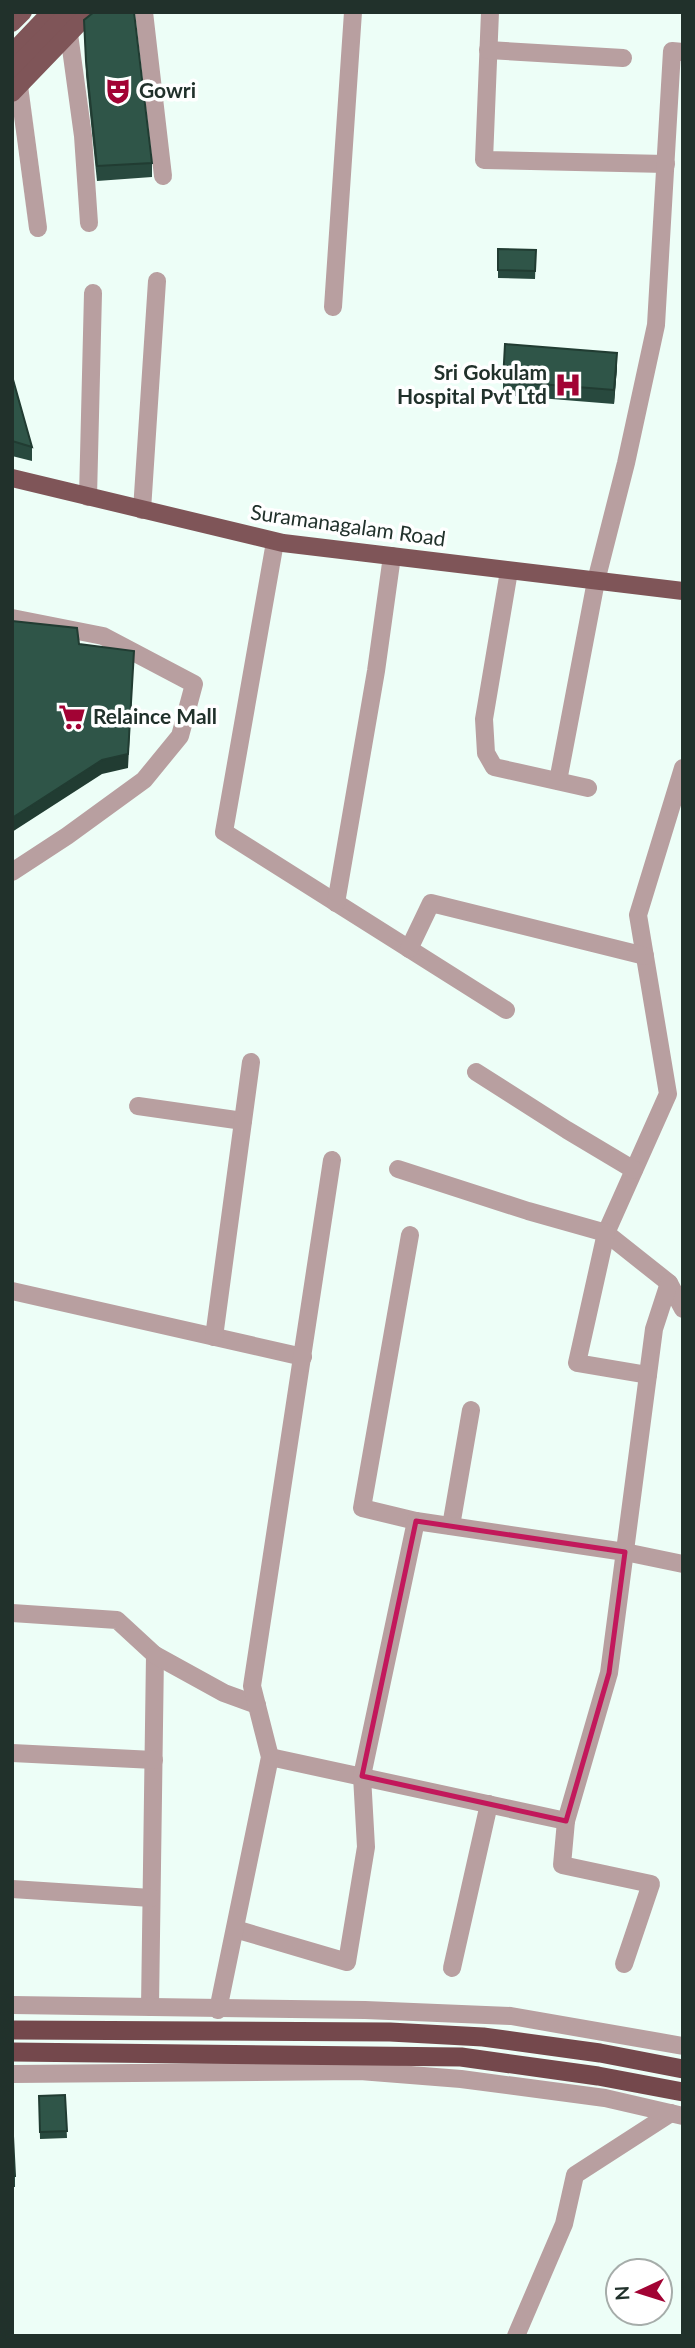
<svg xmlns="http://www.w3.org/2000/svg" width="695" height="2348" viewBox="0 0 695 2348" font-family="Lato,sans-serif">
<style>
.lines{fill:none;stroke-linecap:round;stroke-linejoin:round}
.minor{stroke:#b89fa0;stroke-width:18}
.tertiary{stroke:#b89fa0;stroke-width:18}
.primary{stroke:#7f5558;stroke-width:18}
.trunk{stroke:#74484c;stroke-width:19}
.wall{fill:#28493e}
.shaded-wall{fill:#213c32}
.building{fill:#2f5548;stroke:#213c32;stroke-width:2}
.marked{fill:none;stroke:#c2185b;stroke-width:5;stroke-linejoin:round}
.labels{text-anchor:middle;stroke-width:7;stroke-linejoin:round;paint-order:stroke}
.poi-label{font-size:21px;font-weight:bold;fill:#21312b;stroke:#fff;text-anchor:start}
.street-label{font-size:21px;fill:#21312b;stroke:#fff}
</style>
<rect width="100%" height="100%" fill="#edfef7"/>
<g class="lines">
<!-- minor -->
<g class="minor">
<polyline points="144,12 163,176"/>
<polyline points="490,12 484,160 666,164"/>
<polyline points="69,34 83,136 89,223"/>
<polyline points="488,50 623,58"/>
<polyline points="19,86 38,228"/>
<polyline points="333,307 353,12"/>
<polyline points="88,497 93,293"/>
<polyline points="142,510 157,281"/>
<polyline points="275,542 224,832 506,1010"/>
<polyline points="509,571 484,719 486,753 494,767 588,788"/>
<polyline points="12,618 103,636 194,684 180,736 144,780 67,836 12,872"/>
<polyline points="683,768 638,915 668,1094 606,1233 669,1283 683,1309"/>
<polyline points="558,781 596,581 626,463 656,325 672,51 683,52"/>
<polyline points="336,903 376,671 392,556"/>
<polyline points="409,949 431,903 645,956"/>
<polyline points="476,1072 567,1130 634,1170"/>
<polyline points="138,1106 243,1121"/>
<polyline points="398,1169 528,1211 606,1233 577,1363 648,1375"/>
<polyline points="410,1235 362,1508 416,1521"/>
<polyline points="12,1291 303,1357"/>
<polyline points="214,1337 251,1062"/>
<polyline points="451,1526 471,1410"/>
<polyline points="12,1613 117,1620 155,1655 150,2007"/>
<polyline points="155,1655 224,1693 257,1705"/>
<polyline points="12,1753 154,1760"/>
<polyline points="270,1757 566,1821 609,1673 654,1329 669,1283"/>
<polyline points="566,1821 562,1865 651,1884 624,1964"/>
<polyline points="12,1889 151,1898"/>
<polyline points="235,1929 347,1962 366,1847 362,1776 416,1521 625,1552 683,1564"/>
<polyline points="452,1968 489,1804"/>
<polyline points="218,2010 270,1757 252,1686 332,1160"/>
<polyline points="516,2336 564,2224 575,2175 671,2113"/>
</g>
<!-- tertiary -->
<g class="tertiary">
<polyline points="12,2005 365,2010 511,2016 683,2046"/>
<polyline points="12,2074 360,2071 461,2079 605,2098 683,2116"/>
</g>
<!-- primary -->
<g class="primary">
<polyline points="12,23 23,12"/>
<polyline points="12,53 51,12"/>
<polyline points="12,71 69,12"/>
<polyline points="12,93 90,12"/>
<polyline points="12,478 283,543 683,591"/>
</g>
<!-- trunk -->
<g class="trunk">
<polyline points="12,2030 390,2032 483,2037 600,2053 683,2069"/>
<polyline points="12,2052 461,2057 598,2076 683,2092"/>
</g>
</g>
<!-- wall -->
<g class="wall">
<polygon points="84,20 152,163 152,177 97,181 86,75"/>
<polygon points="498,249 536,250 535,279 498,278"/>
<polygon points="617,367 614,404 503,395 503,381"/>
<polygon points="12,376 32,447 32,461 12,456"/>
<polygon points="65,2095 67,2138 40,2139 39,2096"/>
<polygon points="12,2116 15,2176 15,2187 12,2187"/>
</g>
<!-- shaded-wall -->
<g class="shaded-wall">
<polygon points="617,353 617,367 614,404 614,390"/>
<polygon points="134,651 128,768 102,774 12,832 12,818"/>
</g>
<!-- building -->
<g class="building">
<polygon points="94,12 134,12 152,163 97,166 86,61 84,20"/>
<polygon points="498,249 536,250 535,271 498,270"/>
<polygon points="505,344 617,353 614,390 503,381"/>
<polygon points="12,376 32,447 12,441"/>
<polygon points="12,621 77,628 79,644 134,651 128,754 102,760 12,818"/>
<polygon points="65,2095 67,2131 40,2132 39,2096"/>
<polygon points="12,2116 15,2176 12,2176"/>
</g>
<!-- marked area -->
<path class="marked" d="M416 1521 625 1552 609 1673 566 1821 362 1776Z"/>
<!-- icons -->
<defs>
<symbol id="theatre-bare" viewBox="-9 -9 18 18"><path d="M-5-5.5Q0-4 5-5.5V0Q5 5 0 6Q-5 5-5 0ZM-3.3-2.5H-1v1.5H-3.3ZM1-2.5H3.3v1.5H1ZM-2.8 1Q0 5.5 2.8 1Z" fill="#a20334" stroke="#fff" stroke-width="2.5" paint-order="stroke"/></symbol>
<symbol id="hospital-bare" viewBox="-9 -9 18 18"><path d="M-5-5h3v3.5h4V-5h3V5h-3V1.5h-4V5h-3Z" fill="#a20334" stroke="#fff" stroke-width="2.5" paint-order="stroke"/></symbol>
<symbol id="supermarket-bare" viewBox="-9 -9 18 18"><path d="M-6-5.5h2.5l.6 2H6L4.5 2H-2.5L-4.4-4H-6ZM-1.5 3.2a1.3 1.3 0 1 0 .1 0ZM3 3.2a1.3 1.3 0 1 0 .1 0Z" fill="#a20334" stroke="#fff" stroke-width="2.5" paint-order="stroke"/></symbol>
</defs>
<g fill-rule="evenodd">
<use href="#theatre-bare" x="99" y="72" width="38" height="38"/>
<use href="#hospital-bare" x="549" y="366" width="38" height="38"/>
<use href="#supermarket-bare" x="53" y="698" width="38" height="38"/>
</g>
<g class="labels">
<!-- poi labels -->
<g class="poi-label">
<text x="139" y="98">Gowri</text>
<text x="547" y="380" text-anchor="end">Sri Gokulam<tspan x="547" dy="24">Hospital Pvt Ltd</tspan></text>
<text x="93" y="724">Relaince Mall</text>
</g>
<!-- street labels -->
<g class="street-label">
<text transform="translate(348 526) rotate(8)" y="7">Suramanagalam Road</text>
</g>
</g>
<!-- border -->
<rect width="695" height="2348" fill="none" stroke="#21312b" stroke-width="28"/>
<!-- north arrow -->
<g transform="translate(639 2292) rotate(266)"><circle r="33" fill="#ffffff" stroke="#a6adaa" stroke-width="2"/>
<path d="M0-5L12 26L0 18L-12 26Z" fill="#a20334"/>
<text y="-10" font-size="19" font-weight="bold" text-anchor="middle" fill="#21312b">N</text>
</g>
</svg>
